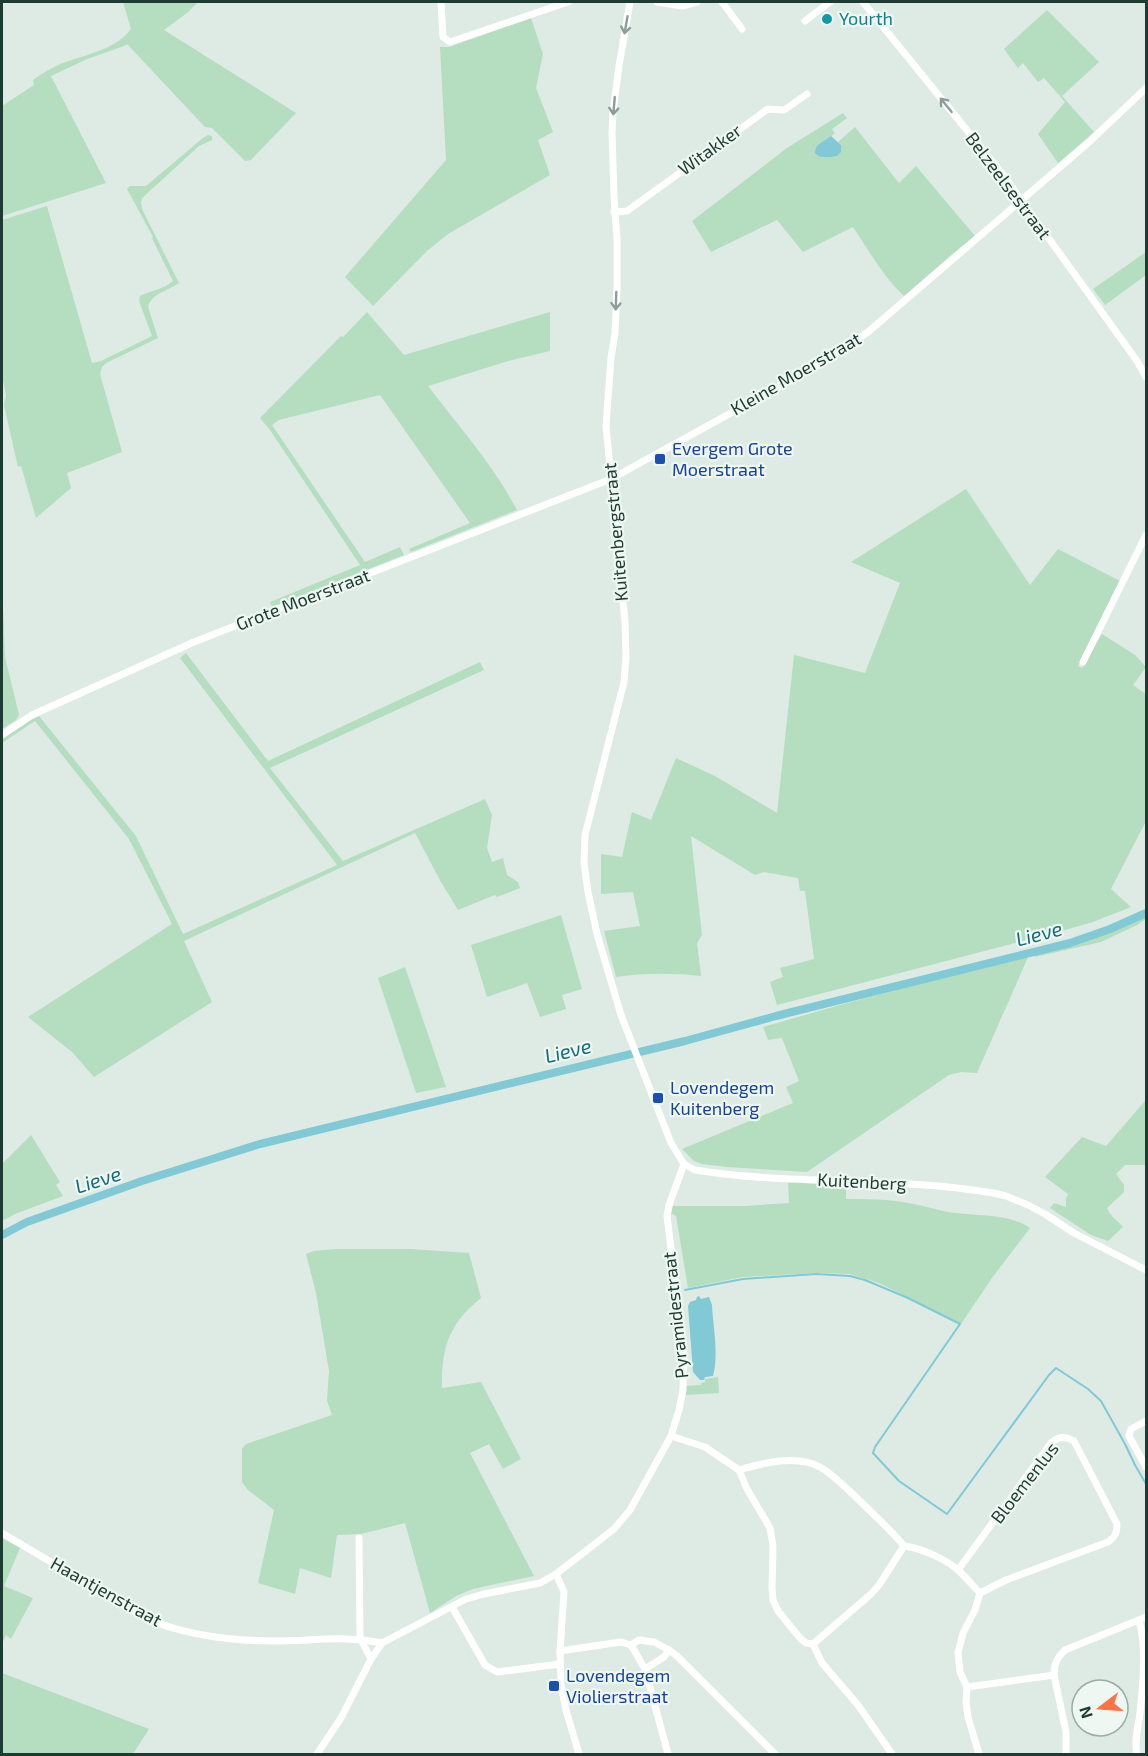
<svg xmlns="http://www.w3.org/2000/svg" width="1148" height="1756" viewBox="0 0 1148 1756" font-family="'Exo 2',sans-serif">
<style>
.green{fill:#b4debf}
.water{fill:#80c9d5}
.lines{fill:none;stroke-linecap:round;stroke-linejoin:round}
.stream{stroke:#80c9d5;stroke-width:2}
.canal{stroke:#80c9d5;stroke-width:8}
.minor{stroke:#fff;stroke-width:7}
.oneway{stroke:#8e9d99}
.culture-dot{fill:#0f9aa8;stroke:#eef7f2;stroke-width:2}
.transit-dot{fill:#1a4fb4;stroke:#eef7f2;stroke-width:2}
.labels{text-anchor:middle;stroke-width:4.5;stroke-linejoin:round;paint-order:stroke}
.culture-label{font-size:18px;fill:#0d838f;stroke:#eef7f2;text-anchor:start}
.street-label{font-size:18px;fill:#1e3b33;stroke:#eef7f2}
.transit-label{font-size:18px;fill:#164399;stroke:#eef7f2;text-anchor:start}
.water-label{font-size:20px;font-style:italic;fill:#146b7b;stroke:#eef7f2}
</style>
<rect width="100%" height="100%" fill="#ddebe4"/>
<!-- green -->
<g class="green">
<path d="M123 2H198L187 13 164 30 296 113 251 160 245 161 212 128 205 127 127 44 124 46 87 59 51 76 106 183 2 216V106L34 85 33 80C41 74 50 69 58 65 82 55 115 51 131 29Z"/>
<polygon points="1047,10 1099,62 1062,96 1094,132 1058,163 1038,134 1065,102 1044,78 1038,82 1023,63 1018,68 1004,49"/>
<polygon points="531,18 543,54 536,88 553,132 538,140 550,175 448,234 427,251 373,306 345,277 446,160 440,47 449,47"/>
<path d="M843 113 847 118 832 129 835 133 825 142 818 144 822 158 837 156 841 145 838 142 855 127 899 183 916 166 975 236 951 255 904 296C883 276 869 251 853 227L803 252 777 220 711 252 692 221 787 148Z"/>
<path d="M208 135 212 136V140L199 146 142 198 141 203 143 211 179 283C169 290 151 294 148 307L158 338 106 363 102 367 100 374 122 452 67 473 71 488 36 518 21 466 18 467 4 405 6 395 2 375V220L47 206 92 363 101 361 152 336 139 301 140 296C151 290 163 290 173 281L152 238 153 237 127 189 130 186H146L203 138Z"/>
<polygon points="1146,252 1146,275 1105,305 1093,289"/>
<path d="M367 312 404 355 550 312V351L512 360 428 386C459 427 493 464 517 510L411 552 409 549 470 523 380 395 279 420 272 425 365 562 400 547 404 555 272 607 270 602 360 565 270 430 260 418 341 336 343 337Z"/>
<path d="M966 489 1030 585 1058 549 1120 581 1078 666 1082 668 1102 634 1135 655 1146 667 1133 685 1146 694V821L1111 889 1131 907 1093 922 1065 930 777 1005 770 982 783 977 780 968 814 959 805 891H800L798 878 764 872 755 875 691 836 702 935 697 943 701 976C672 973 645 973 616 977L604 931 640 926 633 892 601 894V854L622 857 632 812 651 820 676 758 715 776 777 813 794 655 865 673 900 583 851 562Z"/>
<polygon points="2,595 3,604 5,657 19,715 16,720 2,729"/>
<polygon points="186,653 268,761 480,662 484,670 270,768 343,861 485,799 492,815 487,848 492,862 503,858 507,875 518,882 520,888 497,897 495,895 458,910 441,882 415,833 184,941 212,1002 94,1077 72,1052 28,1017 172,924 129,839 35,721 2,743 2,737 31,718 33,719 39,716 136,836 183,934 337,865 180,658"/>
<polygon points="561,915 582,989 562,995 566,1009 540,1017 527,983 487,997 471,945"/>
<path d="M1146 916V919L1137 925 1101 942 1035 957 1034 954C1073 945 1110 933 1146 916Z"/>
<polygon points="1029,955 977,1073 961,1072 949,1075 807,1172 727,1167 702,1164 694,1161 682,1149 793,1103 786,1087 799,1081 782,1038 768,1040 763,1027 840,1005"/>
<polygon points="405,967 446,1087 416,1093 378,978"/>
<path d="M1146 1100V1165H1125L1116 1174 1124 1185V1192L1107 1208C1110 1216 1117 1220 1123 1227L1108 1241 1091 1235 1050 1208 1054 1203 1066 1207V1199L1068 1194 1045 1177 1082 1137 1106 1146Z"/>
<polygon points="31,1135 60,1182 56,1185 63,1196 15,1214 2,1221 2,1164"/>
<path d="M788 1180 846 1182V1199C865 1199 884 1199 902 1202 918 1204 933 1209 948 1212 972 1216 1010 1213 1030 1228L992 1278 961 1324 879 1283 850 1274 817 1273 743 1277 688 1288 676 1216 673 1214H671L673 1206H745L789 1203Z"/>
<path d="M336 1249H411L469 1253 481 1298C449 1323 441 1349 442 1388L481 1382 521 1459 503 1469 489 1444 470 1453 534 1576 473 1589 456 1596 430 1613 405 1523 361 1534 337 1535 331 1578 300 1568 295 1594 258 1583 274 1510 248 1490 242 1482V1449L246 1444 332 1415 327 1401 329 1371 316 1293 306 1254 314 1251Z"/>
<polygon points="718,1377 719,1393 686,1395 686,1386 701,1385 701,1383 705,1382 705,1379"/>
<polygon points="2,1538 20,1548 4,1586 33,1598 11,1639 6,1635 2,1644"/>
<polygon points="2,1673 149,1729 133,1754 2,1754"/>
</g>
<!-- water -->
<g class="water">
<path d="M831 136 841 145V152L837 156C829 157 821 160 815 153 815 143 824 142 831 136Z"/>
<path d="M699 1296 701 1299 709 1297 712 1305C713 1326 719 1355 713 1376L705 1377 704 1380H700L693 1372 688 1306 690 1302 696 1300 697 1297Z"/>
</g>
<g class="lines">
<!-- stream -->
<polyline class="stream" points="685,1290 743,1279 816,1274 850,1276 865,1280 908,1298 960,1324 875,1447 873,1453 899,1481 947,1514 1049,1375 1056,1368 1088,1389 1101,1401 1125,1444 1135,1465 1146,1484"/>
<!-- canal -->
<polyline class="canal" points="2,1235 27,1222 142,1181 260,1144 685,1041 776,1016 1070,943 1110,929 1146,913"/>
<!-- minor -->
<g class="minor">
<polyline points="441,2 443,37 450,42 568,2"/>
<path d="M630 2 619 66 613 112 612 133 614 197 617 239V287L615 333 611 358 606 426 625 622 626 658 624 682 585 835 584 863 588 892 597 934 621 1015 671 1143 684 1164 695 1170C793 1186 894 1176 993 1193L1006 1196 1028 1205 1045 1214 1074 1233 1146 1270"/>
<polyline points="657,2 682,6 697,2"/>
<polyline points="722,2 742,29"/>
<polyline points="863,2 1004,176 1137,361 1146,377"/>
<polyline points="805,21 830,2"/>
<polyline points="614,212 627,211 765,111 768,109 784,110 807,94"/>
<polyline points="1083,662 1146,535"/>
<polyline points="2,735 32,715 194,642 611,479 829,359 868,332 1088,143 1146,88"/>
<polyline points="1146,1421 1131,1429 1129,1436 1146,1467"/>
<polyline points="671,1436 705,1447 739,1470 747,1489 770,1528 773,1546 772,1588 773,1600 778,1611 800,1638 806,1643 813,1644 822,1663 858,1705 892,1754"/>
<path d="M739 1470C763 1463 796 1454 820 1467 834 1475 847 1489 859 1500 874 1515 890 1529 904 1546 921 1548 943 1558 957 1569 965 1576 972 1585 980 1593L975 1610 963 1633 958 1653 960 1672 967 1687 966 1702 968 1717 979 1754"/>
<path d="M2 1533 147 1619C186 1635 233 1641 275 1641 312 1641 345 1635 382 1643"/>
<polyline points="359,1538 360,1638 371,1659"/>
<path d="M958 1570 1051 1443C1059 1436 1065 1436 1074 1441L1117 1524C1117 1533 1115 1537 1108 1542L1006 1580 980 1593"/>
<polyline points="556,1574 564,1592 560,1651 561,1685 566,1710 579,1754"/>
<polyline points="452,1607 485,1665 497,1672 560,1664"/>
<polygon points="639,1640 654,1642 669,1650 664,1657 645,1669 631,1645"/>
<polyline points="813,1644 871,1594 879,1585 904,1546"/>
<polyline points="669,1650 677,1656 775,1754"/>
<polyline points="560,1651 621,1642 631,1645"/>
<polyline points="645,1669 668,1754"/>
<polyline points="1054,1675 1066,1732 1066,1754"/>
<path d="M967 1687 1054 1675C1054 1664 1057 1658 1065 1650L1146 1617"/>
<polyline points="317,1754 341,1718 371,1659 382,1643 466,1599 484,1594 540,1583 556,1574 614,1529 630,1510 671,1436 679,1410 683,1390 684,1355 667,1216 669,1205 684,1164"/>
<path d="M1137 1754C1134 1741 1138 1727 1140 1713 1143 1682 1147 1650 1139 1620"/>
</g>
</g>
<!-- one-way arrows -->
<defs><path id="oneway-shaft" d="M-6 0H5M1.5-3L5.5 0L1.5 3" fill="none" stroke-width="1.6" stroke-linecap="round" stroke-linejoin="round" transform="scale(1.5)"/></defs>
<g class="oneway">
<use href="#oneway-shaft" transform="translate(626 25) rotate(100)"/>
<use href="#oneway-shaft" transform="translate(946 105) rotate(-129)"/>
<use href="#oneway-shaft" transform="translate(614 106) rotate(95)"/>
<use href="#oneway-shaft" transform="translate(616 301) rotate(92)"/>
</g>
<!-- markers -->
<circle class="culture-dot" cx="827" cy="19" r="6"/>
<g class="transit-dot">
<rect x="654" y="453" width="12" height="12" rx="3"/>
<rect x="652" y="1092" width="12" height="12" rx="3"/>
<rect x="548" y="1680" width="12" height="12" rx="3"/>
</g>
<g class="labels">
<!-- culture labels -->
<g class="culture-label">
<text x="839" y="25">Yourth</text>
</g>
<!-- street labels -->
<g class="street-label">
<text transform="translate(710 150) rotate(-36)" y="6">Witakker</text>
<text transform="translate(1008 186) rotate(53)" y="6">Belzeelsestraat</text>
<text transform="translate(796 374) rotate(-30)" y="6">Kleine Moerstraat</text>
<text transform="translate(616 532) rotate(-95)" y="6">Kuitenbergstraat</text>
<text transform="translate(303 600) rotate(-21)" y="6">Grote Moerstraat</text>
<text transform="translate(862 1182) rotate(3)" y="6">Kuitenberg</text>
<text transform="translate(676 1315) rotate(-96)" y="6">Pyramidestraat</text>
<text transform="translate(1025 1483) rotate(-52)" y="6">Bloemenlus</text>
<text transform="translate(106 1592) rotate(29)" y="6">Haantjenstraat</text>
</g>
<!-- transit labels -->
<g class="transit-label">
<text x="672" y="455">Evergem Grote<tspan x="672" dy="21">Moerstraat</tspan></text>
<text x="670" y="1094">Lovendegem<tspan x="670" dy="21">Kuitenberg</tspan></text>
<text x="566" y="1682">Lovendegem<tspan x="566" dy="21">Violierstraat</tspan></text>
</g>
<!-- water labels -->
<g class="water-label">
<text transform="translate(1039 934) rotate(-15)" y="7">Lieve</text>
<text transform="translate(568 1051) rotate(-14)" y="7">Lieve</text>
<text transform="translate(98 1180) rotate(-18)" y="7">Lieve</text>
</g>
</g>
<!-- border -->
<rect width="1148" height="1756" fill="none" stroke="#1e3b33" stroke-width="6"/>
<!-- north arrow -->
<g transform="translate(1100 1708) rotate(253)"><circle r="28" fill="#eef7f2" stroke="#9baca6" stroke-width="1.5"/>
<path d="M0-4.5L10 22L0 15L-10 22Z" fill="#fd7249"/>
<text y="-9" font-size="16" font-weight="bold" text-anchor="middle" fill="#1e3b33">N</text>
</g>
</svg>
